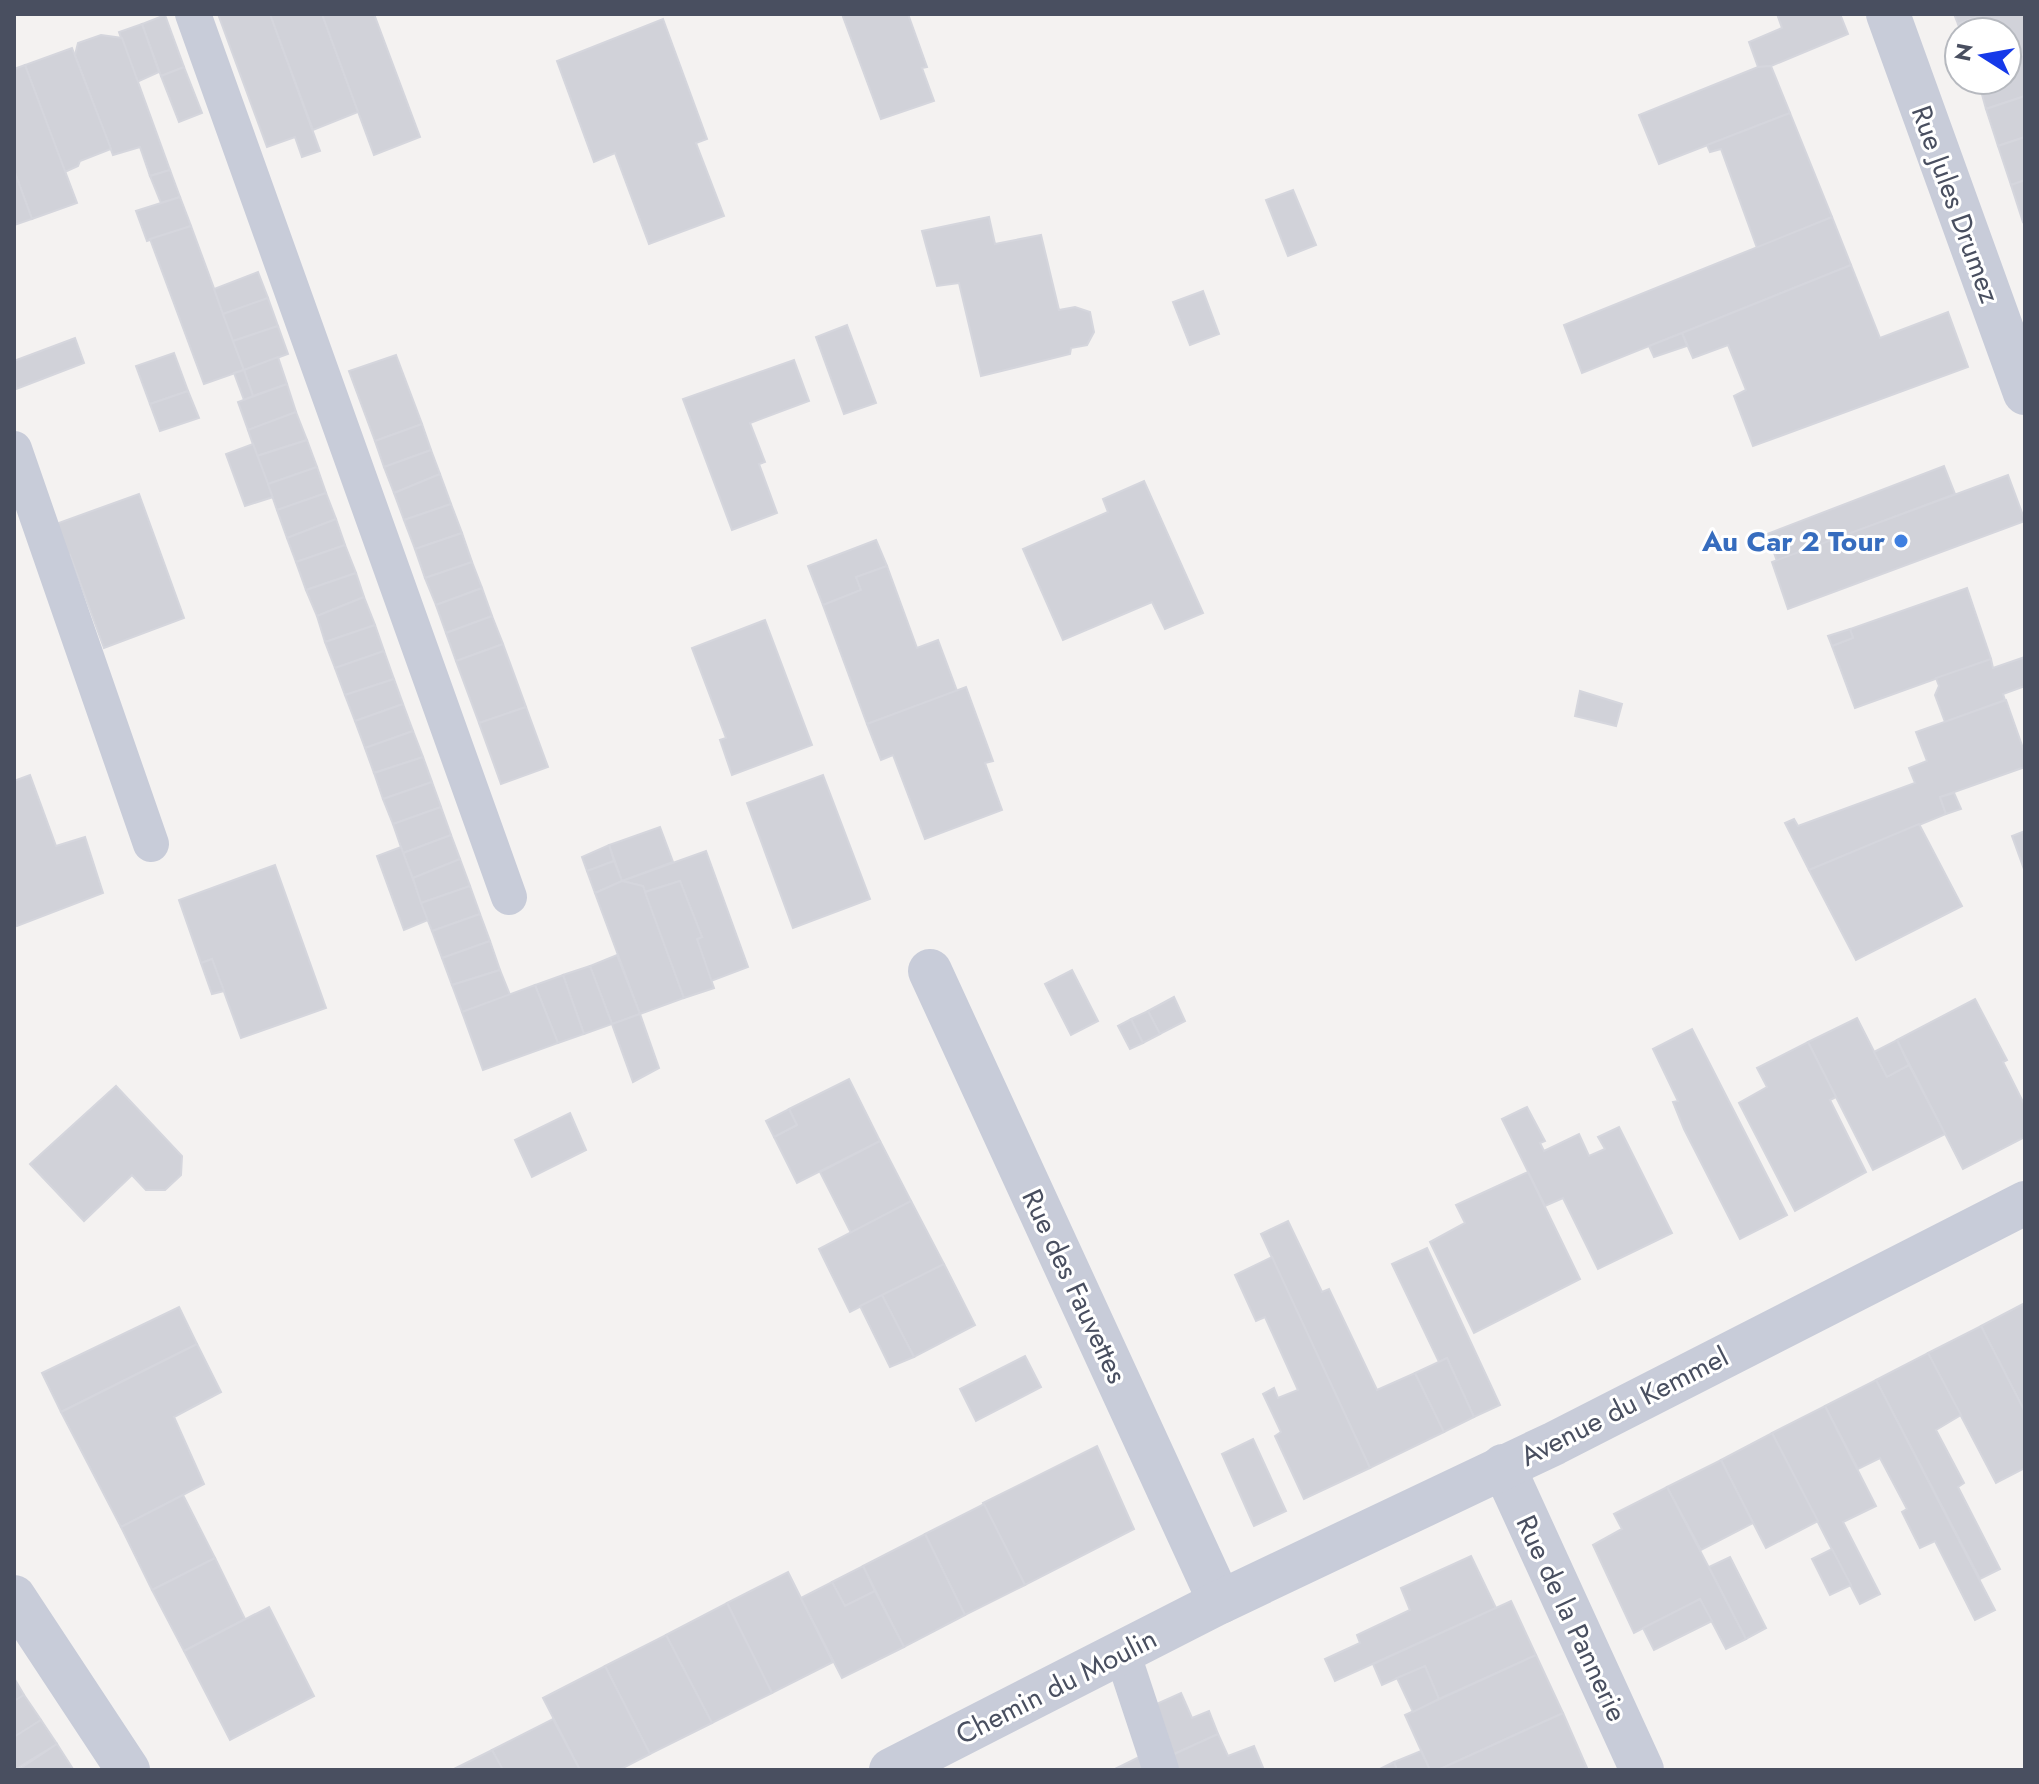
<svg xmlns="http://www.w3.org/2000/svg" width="2039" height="1784" viewBox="0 0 2039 1784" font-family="Jost,sans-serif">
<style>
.building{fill:#d1d2d9;stroke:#d5d6dd;stroke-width:2}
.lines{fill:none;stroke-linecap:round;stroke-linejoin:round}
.lane{stroke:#c8ccd9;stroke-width:36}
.street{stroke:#c8ccd9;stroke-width:44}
.shop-dot{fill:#3f7fe0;stroke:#fff;stroke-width:3}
.labels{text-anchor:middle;stroke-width:6;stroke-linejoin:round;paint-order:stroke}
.street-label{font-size:28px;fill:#494f60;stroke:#fff}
.shop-label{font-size:28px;font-weight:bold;fill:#366cbe;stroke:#fff;text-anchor:end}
</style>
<rect width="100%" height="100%" fill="#f4f2f1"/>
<!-- building -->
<g class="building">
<polygon points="218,14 270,14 320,151 302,157 295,137 267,147"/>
<polygon points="270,14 322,14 358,112 313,130"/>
<polygon points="322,14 374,14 420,137 374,155"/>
<polygon points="842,14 908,14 927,67 922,68 934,101 881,119"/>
<polygon points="1777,14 1840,14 1848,34 1771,66 1758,67 1749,42 1782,28"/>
<polygon points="1954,14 1985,14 1958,24"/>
<polygon points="1985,14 2025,14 2025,54 2007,60 2007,32 1961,32 1958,24"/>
<polygon points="165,15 184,67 161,76 142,24"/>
<polygon points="663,19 707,139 696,143 724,216 649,244 615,153 594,162 557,61"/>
<polygon points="142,24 159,72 137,82 119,32"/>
<polygon points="101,35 122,38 170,170 150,176 140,147 113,155 75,55 78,43"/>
<polygon points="72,48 111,149 80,161 78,166 65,172 25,65"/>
<polygon points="2025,54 2025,96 1986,109 1978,80 2007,80 2007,60"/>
<polygon points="25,65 77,203 32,219 14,170 14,69"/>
<polygon points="1771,66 1790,113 1659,164 1639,115 1758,67"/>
<polygon points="184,67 202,113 179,122 161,76"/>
<polygon points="2025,96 2025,137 1998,146 1986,109"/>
<polygon points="1790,113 1832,217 1757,248 1721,149 1710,152 1707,145"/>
<polygon points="2025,137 2025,180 2011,185 1998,146"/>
<polygon points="14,170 32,219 14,225"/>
<polygon points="170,170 180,197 161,203 150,176"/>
<polygon points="2025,180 2025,221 2023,222 2011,185"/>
<polygon points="1293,190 1316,245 1288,256 1266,200"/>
<polygon points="180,197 191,226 147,241 136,211"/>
<polygon points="989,217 995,244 1041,235 1059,310 1075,307 1090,312 1094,332 1087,345 1071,348 1070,354 981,376 959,283 937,286 922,231"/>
<polygon points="1832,217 1851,265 1582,373 1564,325"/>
<polygon points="191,226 244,370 204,384 150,239"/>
<polygon points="1851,265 1880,338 1948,312 1968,367 1753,446 1734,396 1746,390 1728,345 1693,358 1682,333"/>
<polygon points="258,272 268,298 223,314 214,289"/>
<polygon points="1203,291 1219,334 1190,345 1173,302"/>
<polygon points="268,298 278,326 233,341 223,314"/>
<polygon points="847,325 876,403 844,414 816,337"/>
<polygon points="278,326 288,354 244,370 233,341"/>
<polygon points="1682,333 1687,346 1654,357 1649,346"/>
<polygon points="75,338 84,363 16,389 14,361"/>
<polygon points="174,353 188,391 150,404 136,366"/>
<polygon points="396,355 422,424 375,441 349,371"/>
<polygon points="278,357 287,384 253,396 244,370"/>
<polygon points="794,360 809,401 750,423 765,462 759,464 777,513 732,530 683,399"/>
<polygon points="244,370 253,396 244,400 234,373"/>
<polygon points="287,384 296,412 248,430 238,402"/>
<polygon points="188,391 199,418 160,431 150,404"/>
<polygon points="296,412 307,440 257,456 248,430"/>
<polygon points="422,424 431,450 384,467 375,441"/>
<polygon points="307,440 317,467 268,484 257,456"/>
<polygon points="253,444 273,497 245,506 226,454"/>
<polygon points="431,450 440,474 394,493 384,467"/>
<polygon points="1944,466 1955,494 1777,561 1767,534"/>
<polygon points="317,467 326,493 277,510 268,484"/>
<polygon points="440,474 451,504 404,520 394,493"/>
<polygon points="2008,475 2025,521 1788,609 1772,562"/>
<polygon points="1144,481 1203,613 1165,629 1152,602 1063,640 1023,549 1108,512 1103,499"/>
<polygon points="326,493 336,519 287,538 277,510"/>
<polygon points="139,494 184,618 104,648 70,555 64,557 53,525"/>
<polygon points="451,504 462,533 415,549 404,520"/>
<polygon points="336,519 345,545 296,562 287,538"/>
<polygon points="462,533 472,562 425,578 415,549"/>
<polygon points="876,540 887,566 856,577 861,590 823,605 808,566"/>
<polygon points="345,545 356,573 306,590 296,562"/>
<polygon points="472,562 482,588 436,605 425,578"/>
<polygon points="887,566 917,648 938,640 957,691 867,724 823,605 861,590 856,577"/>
<polygon points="356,573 364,597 317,616 306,590"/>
<polygon points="482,588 492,616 446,633 436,605"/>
<polygon points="1967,588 1991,659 1855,708 1832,646 1853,638 1850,629"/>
<polygon points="364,597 375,625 325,642 317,616"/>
<polygon points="492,616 503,644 456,661 446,633"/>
<polygon points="765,620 812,745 732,775 720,740 726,738 692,648"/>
<polygon points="375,625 384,651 335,668 325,642"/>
<polygon points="1850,629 1853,638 1832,646 1828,636"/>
<polygon points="503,644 526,707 479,723 456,661"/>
<polygon points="384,651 394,679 345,695 335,668"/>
<polygon points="2025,657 2025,686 2003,694 2005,700 1945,722 1935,695 1939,686 1936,678 1991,659 1993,668"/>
<polygon points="394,679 403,704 355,721 345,695"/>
<polygon points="966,687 993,761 985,763 1002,810 925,839 893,755 881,760 867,724"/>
<polygon points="1580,691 1622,704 1616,726 1575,716"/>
<polygon points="2006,700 2025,754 2025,767 1940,797 1946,814 1809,870 1785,823 1794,819 1798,826 1915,783 1909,768 1927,761 1916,732"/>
<polygon points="403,704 413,731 365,748 355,721"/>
<polygon points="526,707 548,767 501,784 479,723"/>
<polygon points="413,731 423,757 374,773 365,748"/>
<polygon points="423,757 432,782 383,799 374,773"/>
<polygon points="30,775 56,846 85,837 103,893 17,926 14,917 14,781"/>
<polygon points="823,775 870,899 793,928 747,803"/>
<polygon points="432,782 441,807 393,824 383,799"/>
<polygon points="1954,793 1961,809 1946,814 1940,797"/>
<polygon points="441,807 451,835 403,853 393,824"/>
<polygon points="1919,824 1962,906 1856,960 1809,870"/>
<polygon points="660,827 673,862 622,881 609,845"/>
<polygon points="2025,831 2025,872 2012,836"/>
<polygon points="451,835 460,859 413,878 403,853"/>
<polygon points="609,845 614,861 587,871 582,857"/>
<polygon points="401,847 428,920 404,930 377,856"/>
<polygon points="706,851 748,967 711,981 697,939 702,937 680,881 645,892 643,886 622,881"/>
<polygon points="460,859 470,886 421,903 413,878"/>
<polygon points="614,861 622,881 595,893 587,871"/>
<polygon points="275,865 326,1008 241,1038 212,959 201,963 179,900"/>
<polygon points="622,881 643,886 684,998 640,1014 595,893"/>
<polygon points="680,881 702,937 697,939 714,988 684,998 645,892"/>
<polygon points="470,886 480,914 432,931 421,903"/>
<polygon points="480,914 490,941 442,958 432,931"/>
<polygon points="490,941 500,970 452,985 442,958"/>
<polygon points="617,955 640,1014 612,1024 590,966"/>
<polygon points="212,959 224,991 212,994 201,963"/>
<polygon points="590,966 612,1024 584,1034 563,975"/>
<polygon points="500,970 510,995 462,1012 452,985"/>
<polygon points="1072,970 1098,1021 1071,1035 1045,984"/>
<polygon points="563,975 584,1034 558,1043 535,985"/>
<polygon points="535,985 558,1043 483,1070 462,1012"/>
<polygon points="1174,997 1185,1021 1160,1034 1148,1011"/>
<polygon points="1975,999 2007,1060 2003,1062 2025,1106 2025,1137 1963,1169 1897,1040"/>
<polygon points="1148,1011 1160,1034 1143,1043 1131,1019"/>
<polygon points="640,1014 659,1068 633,1082 612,1024"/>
<polygon points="1857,1018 1887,1077 1909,1065 1945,1134 1873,1170 1808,1042"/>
<polygon points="1131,1019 1143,1043 1130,1049 1118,1026"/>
<polygon points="1692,1029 1787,1215 1740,1239 1684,1129 1673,1102 1678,1101 1653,1049"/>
<polygon points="1897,1040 1909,1065 1887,1077 1874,1052"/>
<polygon points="1808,1042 1836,1097 1830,1100 1866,1172 1795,1211 1739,1103 1767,1087 1757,1068"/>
<polygon points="849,1079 880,1141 797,1183 774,1137 797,1125 789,1109"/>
<polygon points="116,1086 182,1156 181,1175 165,1190 146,1190 132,1175 84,1221 30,1164"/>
<polygon points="1527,1107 1545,1141 1540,1143 1544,1151 1579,1134 1589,1156 1605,1149 1598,1137 1619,1127 1672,1233 1598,1269 1563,1198 1545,1206 1502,1119"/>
<polygon points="789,1109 797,1125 774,1137 766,1121"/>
<polygon points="570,1113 586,1150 532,1177 515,1140"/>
<polygon points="880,1141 911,1201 851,1233 820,1172"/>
<polygon points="1528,1172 1580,1279 1474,1333 1430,1242 1465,1223 1456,1205"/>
<polygon points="911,1201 944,1264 850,1312 819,1249"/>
<polygon points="1288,1221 1322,1292 1329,1289 1377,1390 1415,1373 1444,1432 1370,1468 1261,1234"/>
<polygon points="1427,1248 1500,1405 1474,1417 1447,1358 1439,1362 1392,1264"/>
<polygon points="1272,1257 1370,1468 1304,1499 1275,1436 1281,1432 1263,1394 1274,1388 1278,1398 1298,1390 1265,1317 1256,1321 1235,1275"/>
<polygon points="944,1264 975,1325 914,1357 882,1295"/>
<polygon points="882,1295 914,1357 890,1367 860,1306"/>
<polygon points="2025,1303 2025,1412 1981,1326"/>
<polygon points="179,1307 197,1344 61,1412 42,1373"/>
<polygon points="1981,1326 2025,1412 2025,1468 1996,1483 1928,1353"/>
<polygon points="197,1344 221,1392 174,1417 204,1484 121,1527 61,1412"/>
<polygon points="1928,1353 1961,1415 1936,1430 1964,1483 1958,1487 2000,1569 1980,1579 1876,1380"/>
<polygon points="1025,1356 1041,1387 976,1421 960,1389"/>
<polygon points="1447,1358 1474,1417 1444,1432 1415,1373"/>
<polygon points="1876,1380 1995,1610 1975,1620 1935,1541 1920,1548 1902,1512 1907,1509 1880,1458 1858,1469 1825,1406"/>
<polygon points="1825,1406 1876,1506 1843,1522 1880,1594 1860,1604 1772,1433"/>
<polygon points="1772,1433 1818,1521 1766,1548 1721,1460"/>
<polygon points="1253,1439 1286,1511 1254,1526 1222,1454"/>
<polygon points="1097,1446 1134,1529 1025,1585 983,1503"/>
<polygon points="1721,1460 1753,1523 1701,1550 1667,1487"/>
<polygon points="1667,1487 1746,1639 1726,1649 1700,1599 1634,1633 1593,1545 1622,1529 1614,1514"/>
<polygon points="183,1495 215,1558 152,1590 121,1527"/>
<polygon points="984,1504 1025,1585 965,1615 925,1534"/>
<polygon points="925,1534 965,1615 904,1647 863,1566"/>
<polygon points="1832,1549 1851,1585 1830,1595 1812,1559"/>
<polygon points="1471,1556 1496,1608 1335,1681 1325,1659 1360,1643 1357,1635 1410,1610 1401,1588"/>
<polygon points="1730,1557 1766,1628 1746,1639 1709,1567"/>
<polygon points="215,1558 245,1619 184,1651 152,1590"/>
<polygon points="863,1566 875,1591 845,1606 832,1582"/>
<polygon points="788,1572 833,1662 772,1693 727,1603"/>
<polygon points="832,1582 845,1606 875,1591 904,1647 842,1678 801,1598"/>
<polygon points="1700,1599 1712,1621 1654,1650 1643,1628"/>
<polygon points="1511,1601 1536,1655 1439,1699 1425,1666 1382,1685 1373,1664"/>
<polygon points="727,1603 772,1693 712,1723 666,1635"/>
<polygon points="269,1607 314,1696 230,1740 184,1651"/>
<polygon points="666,1635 712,1723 650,1754 605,1666"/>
<polygon points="1536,1655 1563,1713 1438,1770 1430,1770 1405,1715"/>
<polygon points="605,1666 650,1754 619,1770 580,1770 543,1698"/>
<polygon points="1425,1666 1439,1699 1413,1712 1397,1678"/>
<polygon points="14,1678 24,1695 14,1701"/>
<polygon points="1181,1693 1192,1718 1209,1711 1218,1734 1172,1755 1152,1706"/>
<polygon points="24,1695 41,1720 14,1737 14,1701"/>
<polygon points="1563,1713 1587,1768 1581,1770 1438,1770"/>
<polygon points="553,1719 580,1770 503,1770 492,1750"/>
<polygon points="41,1720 57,1744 14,1770 14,1737"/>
<polygon points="1218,1734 1228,1756 1254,1746 1264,1770 1178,1770 1172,1755"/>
<polygon points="57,1744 73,1769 18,1770"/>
<polygon points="492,1750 503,1770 452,1770"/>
<polygon points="1421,1751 1430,1770 1397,1770 1394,1762"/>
<polygon points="1141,1756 1147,1770 1113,1770"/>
<polygon points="1394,1762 1397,1770 1378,1770"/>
</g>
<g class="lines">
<!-- lane -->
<g class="lane">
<polyline points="193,14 509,897"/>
<polyline points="14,449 151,844"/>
<polyline points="1122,1652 1161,1770"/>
</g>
<!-- street -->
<g class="street">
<polyline points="1888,14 2025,393"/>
<polyline points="930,971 1220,1602"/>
<polyline points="1503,1466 1642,1770"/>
<polyline points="14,1597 128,1770"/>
<polyline points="891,1770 1220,1602 1555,1443 2025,1203"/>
</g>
</g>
<!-- markers -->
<circle class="shop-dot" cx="1901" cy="541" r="8"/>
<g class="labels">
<!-- street labels -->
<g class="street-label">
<text transform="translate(1956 204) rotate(70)" y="10">Rue Jules Drumez</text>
<text transform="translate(1075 1286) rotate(65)" y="10">Rue des Fauvettes</text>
<text transform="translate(1624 1406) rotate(-27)" y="10">Avenue du Kemmel</text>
<text transform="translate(1572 1618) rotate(65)" y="10">Rue de la Pannerie</text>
<text transform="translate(1056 1686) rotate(-27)" y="10">Chemin du Moulin</text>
</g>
<!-- shop labels -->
<g class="shop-label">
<text x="1885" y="551">Au Car 2 Tour</text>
</g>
</g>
<!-- border -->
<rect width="2039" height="1784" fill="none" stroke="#494f60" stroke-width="32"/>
<!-- north arrow -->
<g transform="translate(1983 56) rotate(281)"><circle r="38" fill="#ffffff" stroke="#b6b9bf" stroke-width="2"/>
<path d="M0-6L14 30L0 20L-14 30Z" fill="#1639e9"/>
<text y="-12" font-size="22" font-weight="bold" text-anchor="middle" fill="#494f60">N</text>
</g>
</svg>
